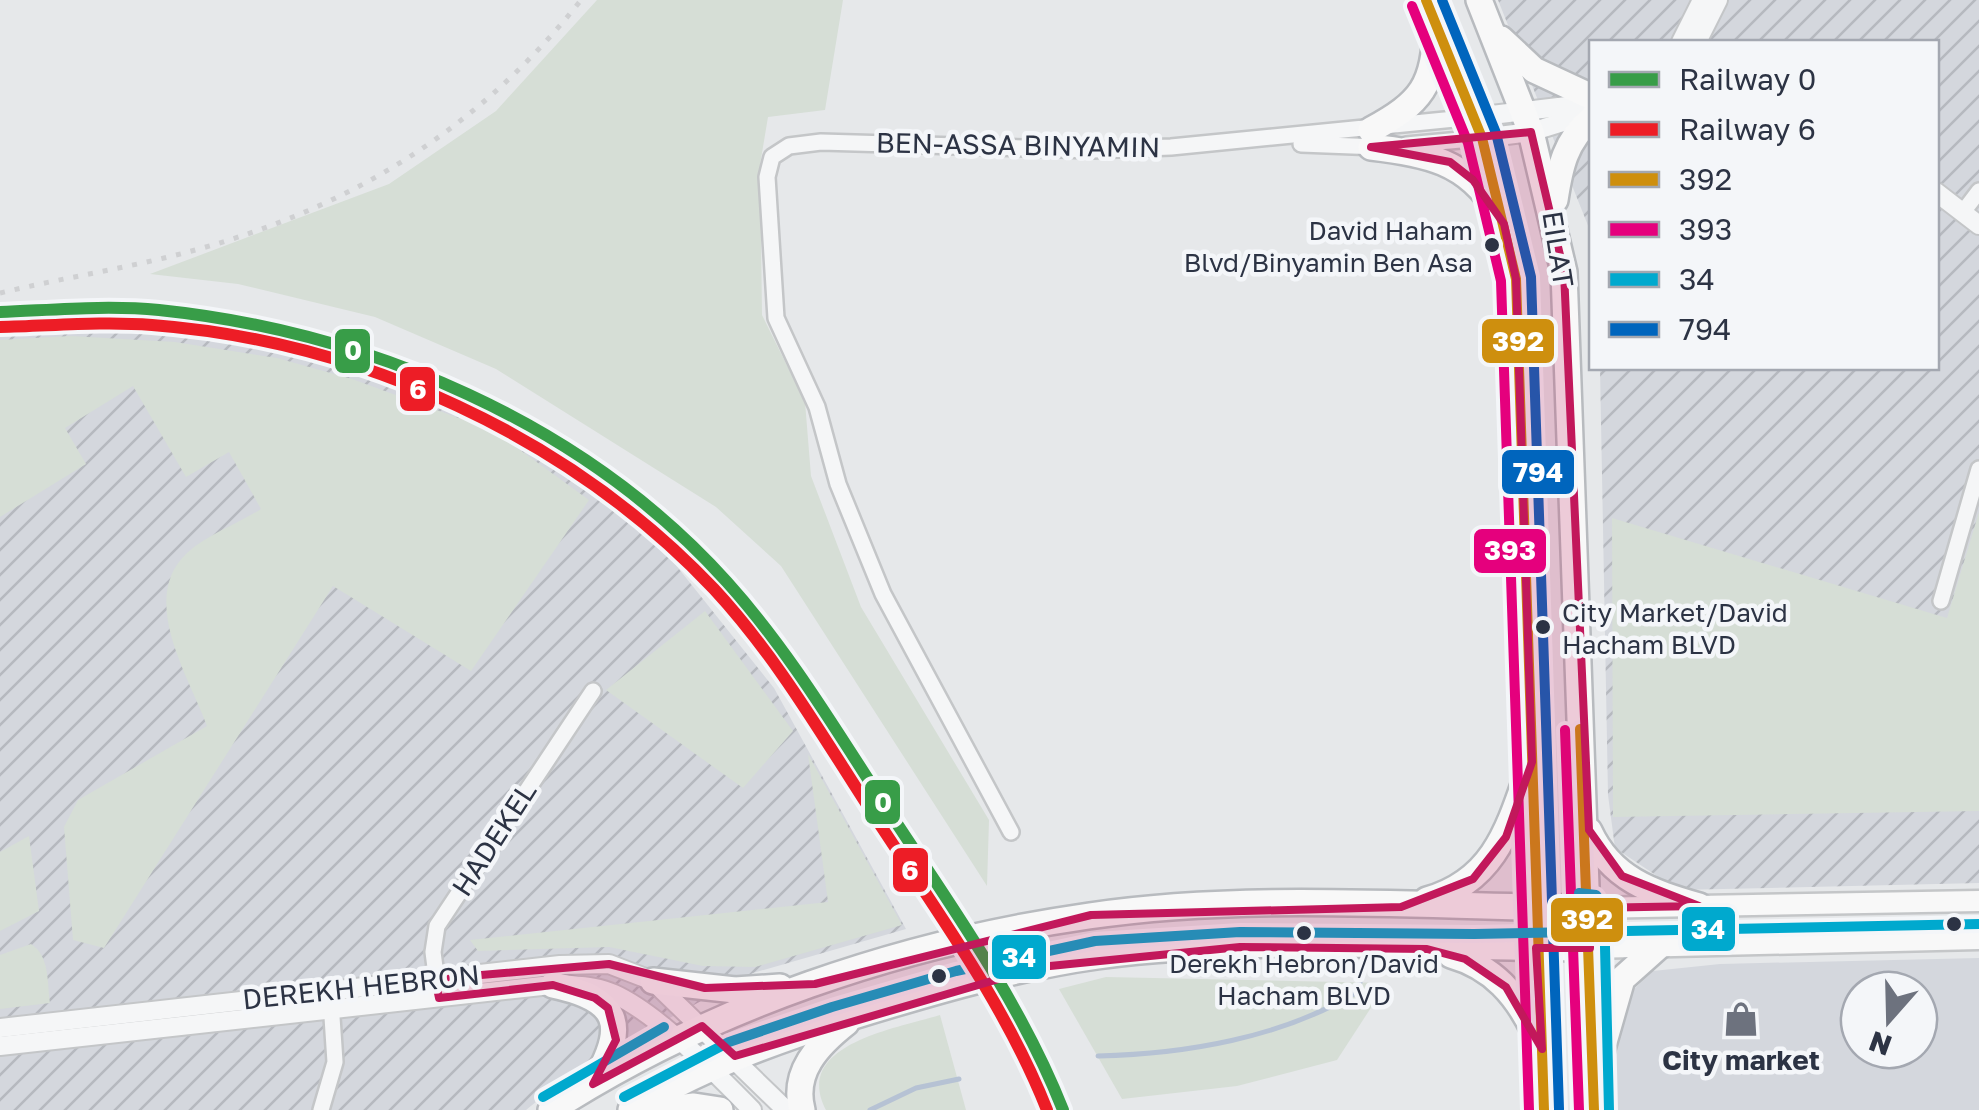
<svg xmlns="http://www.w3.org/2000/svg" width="1979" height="1110" viewBox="0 0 1979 1110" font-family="'Golos Text',sans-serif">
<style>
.built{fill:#d4d7dd;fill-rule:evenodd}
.industrial{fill:url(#industrial-furrows)}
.grass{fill:#d6ded6}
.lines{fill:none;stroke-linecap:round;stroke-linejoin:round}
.stream{stroke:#b6c2d4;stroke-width:5}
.minor-casing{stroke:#c4c6c8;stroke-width:20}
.tertiary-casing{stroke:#c4c6c8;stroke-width:22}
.secondary-casing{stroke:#c4c6c8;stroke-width:25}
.trunk-casing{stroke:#b8bbbf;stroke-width:30}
.minor{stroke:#f5f6f7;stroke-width:15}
.tertiary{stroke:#f5f6f7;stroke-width:18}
.secondary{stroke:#f8f8f8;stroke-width:20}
.trunk{stroke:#f8f8f8;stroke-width:25}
.rail{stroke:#cfd0d2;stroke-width:5;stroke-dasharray:5 10;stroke-linecap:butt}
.bus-1-casing{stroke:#f4f6f9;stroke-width:18}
.bus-2-casing{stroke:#f4f6f9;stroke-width:18}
.bus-3-casing{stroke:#f4f6f9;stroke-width:18}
.bus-4-casing{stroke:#f4f6f9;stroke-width:18}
.bus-1{stroke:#ce8f0e;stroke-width:10}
.bus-2{stroke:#e5007d;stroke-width:10}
.bus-3{stroke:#00a9ce;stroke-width:10}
.bus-4{stroke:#0065bd;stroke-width:10}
.rail-1-casing{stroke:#f4f6f9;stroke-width:20}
.rail-2-casing{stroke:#f4f6f9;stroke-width:20}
.rail-1{stroke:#389d48;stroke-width:12}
.rail-2{stroke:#ed1d26;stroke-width:12}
.marked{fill:#c2185b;fill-opacity:0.2;stroke:#c2185b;stroke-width:8;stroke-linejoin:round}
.bus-dot{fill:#2c3344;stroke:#f4f6f9;stroke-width:4}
.labels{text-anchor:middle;stroke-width:9;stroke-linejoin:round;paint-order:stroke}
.bus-label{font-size:26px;fill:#2c3344;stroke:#f4f6f9;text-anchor:end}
.street-label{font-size:28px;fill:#2c3344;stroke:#f4f6f9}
.poi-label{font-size:28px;font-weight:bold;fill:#2c3344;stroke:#f4f6f9}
.line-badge{stroke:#f4f6f9;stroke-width:4}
.badge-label{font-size:28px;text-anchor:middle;font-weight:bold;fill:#fff}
</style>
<defs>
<pattern id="industrial-furrows" width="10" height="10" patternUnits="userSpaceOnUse" patternTransform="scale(2.5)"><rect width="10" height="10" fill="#d4d7dd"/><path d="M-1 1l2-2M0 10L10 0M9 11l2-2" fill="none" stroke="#b6b9bf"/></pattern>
</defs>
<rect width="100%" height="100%" fill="#e6e8ea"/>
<!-- built -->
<path class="built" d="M1979 958V1110H1612L1613 1047 1633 990 1653 971 1720 964ZM1859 990H1919V1050H1859Z"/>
<!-- industrial -->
<g class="industrial">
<polygon points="1498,0 1979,0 1979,883 1678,890 1615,848 1608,795 1600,368 1936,368 1936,42 1592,42 1591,256 1589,228"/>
<polygon points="64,329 176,334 274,349 369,374 476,418 574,477 659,544 774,688 906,929 753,973 579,1067 526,1110 0,1110 0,334"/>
</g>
<!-- grass -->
<g class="grass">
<polygon points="597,0 843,0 825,110 768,117 760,165 762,315 805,402 811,476 861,607 989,820 987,886 781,566 716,507 496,369 375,317 238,284 150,274 389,184 496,111"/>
<path d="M70 336 175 342 277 358 352 379 494 431 589 500 471 671 333 586 104 948 73 940 64 827 78 800 207 726C189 676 138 599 187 553 208 534 238 524 261 509L229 452 186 477 133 386 65 428 86 464 0 517V340Z"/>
<polygon points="1979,512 1979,811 1613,817 1612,518 1947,618"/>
<polygon points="705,611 793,731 743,788 606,690"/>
<polygon points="808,754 902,925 755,967 703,966 609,947 478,951 470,940 828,902"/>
<polygon points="29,836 39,911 0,931 0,852"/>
<path d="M31 944C50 956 47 982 50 1003L0 1009V955Z"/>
<polygon points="1106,977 1387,983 1337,1060 1237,1086 1122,1099 1059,989"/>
<path d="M940 1015 966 1110H826C791 1044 899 1028 940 1015Z"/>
</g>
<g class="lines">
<!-- stream -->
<g class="stream">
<path d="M1098 1056C1184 1054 1282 1038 1357 992L1360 982"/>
<polyline points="870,1110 916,1088 959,1079"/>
</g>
<defs>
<g id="minor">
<polyline points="1301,144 1378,147"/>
<polyline points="1406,145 1482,138"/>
<polyline points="1963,212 1979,191"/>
<polyline points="1941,601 1979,469"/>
<polyline points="1011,832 883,594 838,484 817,407 776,318 767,177 772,157 789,146 821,142 1093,150 1171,147 1475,117"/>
<polyline points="439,998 433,952 437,926 593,691"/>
<polyline points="321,1110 335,1062 331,1002"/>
</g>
<g id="tertiary">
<polyline points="1681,42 1702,0"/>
<polyline points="1697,42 1718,0"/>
<polyline points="1475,117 1592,103"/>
<polyline points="1482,138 1531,132 1592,113"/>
<polyline points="1936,192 1979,225"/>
<polyline points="0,1028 560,965 609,964 653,981 786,1110"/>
<path d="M0 1046 560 984C578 986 597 986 614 994 658 1014 718 1075 752 1110"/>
</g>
<g id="secondary">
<polyline points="1589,908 1979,901"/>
<polyline points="1590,948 1979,939"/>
</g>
<g id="trunk">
<polyline points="1426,0 1482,138 1516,279 1544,1110"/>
<polyline points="1479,0 1531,132 1564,272 1594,1110"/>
<polyline points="1501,39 1534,70 1592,97"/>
<path d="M1371 130C1421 103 1435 85 1436 27"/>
<path d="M1371 147C1424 153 1468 161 1497 211"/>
<path d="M1555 200C1560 167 1565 141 1592 118"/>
<path d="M1589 831C1611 879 1651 892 1699 906"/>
<path d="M1427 900C1491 882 1507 834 1527 776"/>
<path d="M1451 955C1493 967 1517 995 1535 1033"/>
<polyline points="653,981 735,990 780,987"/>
<path d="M553 985C619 999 628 1024 595 1081"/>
<polyline points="1602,1049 1622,979 1659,946"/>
<path d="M551 1110C711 1007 901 943 1089 916 1252 892 1424 907 1589 908"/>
<path d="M631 1110C698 1069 771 1042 847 1018 928 993 1012 968 1097 956 1257 935 1429 948 1590 948"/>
<polyline points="663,1110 694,1106 720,1110"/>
<path d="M802 1110C792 1072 818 1045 846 1023"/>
</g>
</defs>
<!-- minor casing -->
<use href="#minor" class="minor-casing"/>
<!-- tertiary casing -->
<use href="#tertiary" class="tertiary-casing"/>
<!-- secondary casing -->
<use href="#secondary" class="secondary-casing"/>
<!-- trunk casing -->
<use href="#trunk" class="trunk-casing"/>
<!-- minor -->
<use href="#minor" class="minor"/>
<!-- tertiary -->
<use href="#tertiary" class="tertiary"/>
<!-- secondary -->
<use href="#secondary" class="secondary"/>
<!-- trunk -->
<use href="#trunk" class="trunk"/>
<!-- rail -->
<path class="rail" d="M0 293C54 280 109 271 164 258 335 217 472 138 581 0"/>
<defs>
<g id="bus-1">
<polyline points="1426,0 1482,138 1516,279 1544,1110"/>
<polyline points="1580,729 1594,1110"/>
</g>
<g id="bus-2">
<polyline points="1412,6 1468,143 1501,281 1529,1110"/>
<polyline points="1565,730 1579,1110"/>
</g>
<g id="bus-3">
<polyline points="1579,893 1596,895 1604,906 1609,1110"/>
<polyline points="543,1097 664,1027"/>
<polyline points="624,1097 729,1042 832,1007 956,971 1095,941 1240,932 1474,934 1979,924"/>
</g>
<polyline id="bus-4" points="1442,0 1496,133 1531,277 1559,1109"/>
</defs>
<!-- bus-1 casing -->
<use href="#bus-1" class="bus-1-casing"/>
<!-- bus-2 casing -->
<use href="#bus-2" class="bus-2-casing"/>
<!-- bus-3 casing -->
<use href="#bus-3" class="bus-3-casing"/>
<!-- bus-4 casing -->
<use href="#bus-4" class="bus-4-casing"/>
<!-- bus-1 -->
<use href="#bus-1" class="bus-1"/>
<!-- bus-2 -->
<use href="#bus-2" class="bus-2"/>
<!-- bus-3 -->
<use href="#bus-3" class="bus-3"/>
<!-- bus-4 -->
<use href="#bus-4" class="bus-4"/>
<defs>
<path id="rail-1" d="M0 312C53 310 106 305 159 310 369 332 583 422 727 582 790 652 837 732 888 810 952 908 1020 1001 1063 1110"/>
<path id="rail-2" d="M0 327C51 326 101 321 152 325 361 341 569 436 714 589 778 658 824 739 875 817 937 912 1005 1004 1047 1110"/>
</defs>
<!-- rail-1 casing -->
<use href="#rail-1" class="rail-1-casing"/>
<!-- rail-2 casing -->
<use href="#rail-2" class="rail-2-casing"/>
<!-- rail-1 -->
<use href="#rail-1" class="rail-1"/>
<!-- rail-2 -->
<use href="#rail-2" class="rail-2"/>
</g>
<!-- marked area -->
<path class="marked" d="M1531 132 1564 272 1589 830 1622 876 1699 906 1589 908 1590 948H1536L1542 1049 1506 987 1465 959 1427 949 1240 947 1040 967 735 1056 702 1026 593 1084 616 1040 608 1008 595 998 553 985 439 998 435 979 609 964 705 988 815 984 1091 915 1401 907 1473 879 1506 837 1532 762 1516 279 1504 224 1473 180 1450 162 1371 147Z"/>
<!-- icons -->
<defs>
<symbol id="shop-bare" viewBox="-9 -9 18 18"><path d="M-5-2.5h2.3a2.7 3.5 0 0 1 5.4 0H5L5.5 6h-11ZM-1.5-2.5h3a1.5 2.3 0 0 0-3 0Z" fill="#6d727e" stroke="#f4f6f9" stroke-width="2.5" paint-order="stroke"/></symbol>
</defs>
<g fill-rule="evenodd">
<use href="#shop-bare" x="1716" y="994" width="50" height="50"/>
</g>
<!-- markers -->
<g class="bus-dot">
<circle cx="1492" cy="245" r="9"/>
<circle cx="1543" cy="627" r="9"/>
<circle cx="1954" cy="924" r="9"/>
<circle cx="1304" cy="933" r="9"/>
<circle cx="939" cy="976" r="9"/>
</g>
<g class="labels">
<!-- bus labels -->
<g class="bus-label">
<text x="1473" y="240">David Haham<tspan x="1473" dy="32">Blvd/Binyamin Ben Asa</tspan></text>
<text x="1562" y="622" text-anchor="start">City Market/David<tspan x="1562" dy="32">Hacham BLVD</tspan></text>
<text x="1304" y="973" text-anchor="middle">Derekh Hebron/David<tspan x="1304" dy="32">Hacham BLVD</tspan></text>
</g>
<!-- street labels -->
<g class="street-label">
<text transform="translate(1018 145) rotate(1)" y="10">BEN-ASSA BINYAMIN</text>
<text transform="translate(1558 249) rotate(81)" y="10">EILAT</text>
<text transform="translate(494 839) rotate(-57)" y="10">HADEKEL</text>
<text transform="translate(361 987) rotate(-6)" y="10">DEREKH HEBRON</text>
</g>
<!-- poi labels -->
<g class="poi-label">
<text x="1741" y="1070">City market</text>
</g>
</g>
<g class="line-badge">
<rect x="1480" y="317" width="76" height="48" rx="10" fill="#ce8f0e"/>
<rect x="333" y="327" width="39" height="48" rx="10" fill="#389d48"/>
<rect x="398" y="365" width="39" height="48" rx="10" fill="#ed1d26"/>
<rect x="1500" y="448" width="76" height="48" rx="10" fill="#0065bd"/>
<rect x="1472" y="527" width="76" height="48" rx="10" fill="#e5007d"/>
<rect x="863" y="778" width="39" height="48" rx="10" fill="#389d48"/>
<rect x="891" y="846" width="39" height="48" rx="10" fill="#ed1d26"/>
<rect x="1549" y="896" width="76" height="48" rx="10" fill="#ce8f0e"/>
<rect x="1680" y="905" width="57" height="48" rx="10" fill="#00a9ce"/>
<rect x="990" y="933" width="58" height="48" rx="10" fill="#00a9ce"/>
</g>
<g class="badge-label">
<text x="1518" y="351">392</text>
<text x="353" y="360">0</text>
<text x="418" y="399">6</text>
<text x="1538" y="482">794</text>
<text x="1510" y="560">393</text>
<text x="883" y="812">0</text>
<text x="910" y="880">6</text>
<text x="1587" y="929">392</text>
<text x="1708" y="939">34</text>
<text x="1019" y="967">34</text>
</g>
<!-- legend -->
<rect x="1589" y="40" width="350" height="330" fill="#f4f6f9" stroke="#a4a8b1" stroke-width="2.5"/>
<rect x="1609" y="72" width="50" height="15" fill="#389d48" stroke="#a4a8b1" stroke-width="2.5"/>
<text x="1679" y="90" font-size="30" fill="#2c3344">Railway 0</text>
<rect x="1609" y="122" width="50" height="15" fill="#ed1d26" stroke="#a4a8b1" stroke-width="2.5"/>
<text x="1679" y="140" font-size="30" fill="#2c3344">Railway 6</text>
<rect x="1609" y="172" width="50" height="15" fill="#ce8f0e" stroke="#a4a8b1" stroke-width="2.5"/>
<text x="1679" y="190" font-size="30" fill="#2c3344">392</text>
<rect x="1609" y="222" width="50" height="15" fill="#e5007d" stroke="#a4a8b1" stroke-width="2.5"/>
<text x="1679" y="240" font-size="30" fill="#2c3344">393</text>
<rect x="1609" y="272" width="50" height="15" fill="#00a9ce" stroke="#a4a8b1" stroke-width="2.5"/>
<text x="1679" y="290" font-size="30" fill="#2c3344">34</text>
<rect x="1609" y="322" width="50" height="15" fill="#0065bd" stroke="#a4a8b1" stroke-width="2.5"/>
<text x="1679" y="340" font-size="30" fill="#2c3344">794</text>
<!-- north arrow -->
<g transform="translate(1889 1020) rotate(200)"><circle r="48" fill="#f4f6f9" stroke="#a4a8b1" stroke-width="2.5"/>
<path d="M0-8L18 38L0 25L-18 38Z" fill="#6d727e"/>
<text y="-15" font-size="28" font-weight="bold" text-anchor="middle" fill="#2c3344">N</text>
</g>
</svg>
